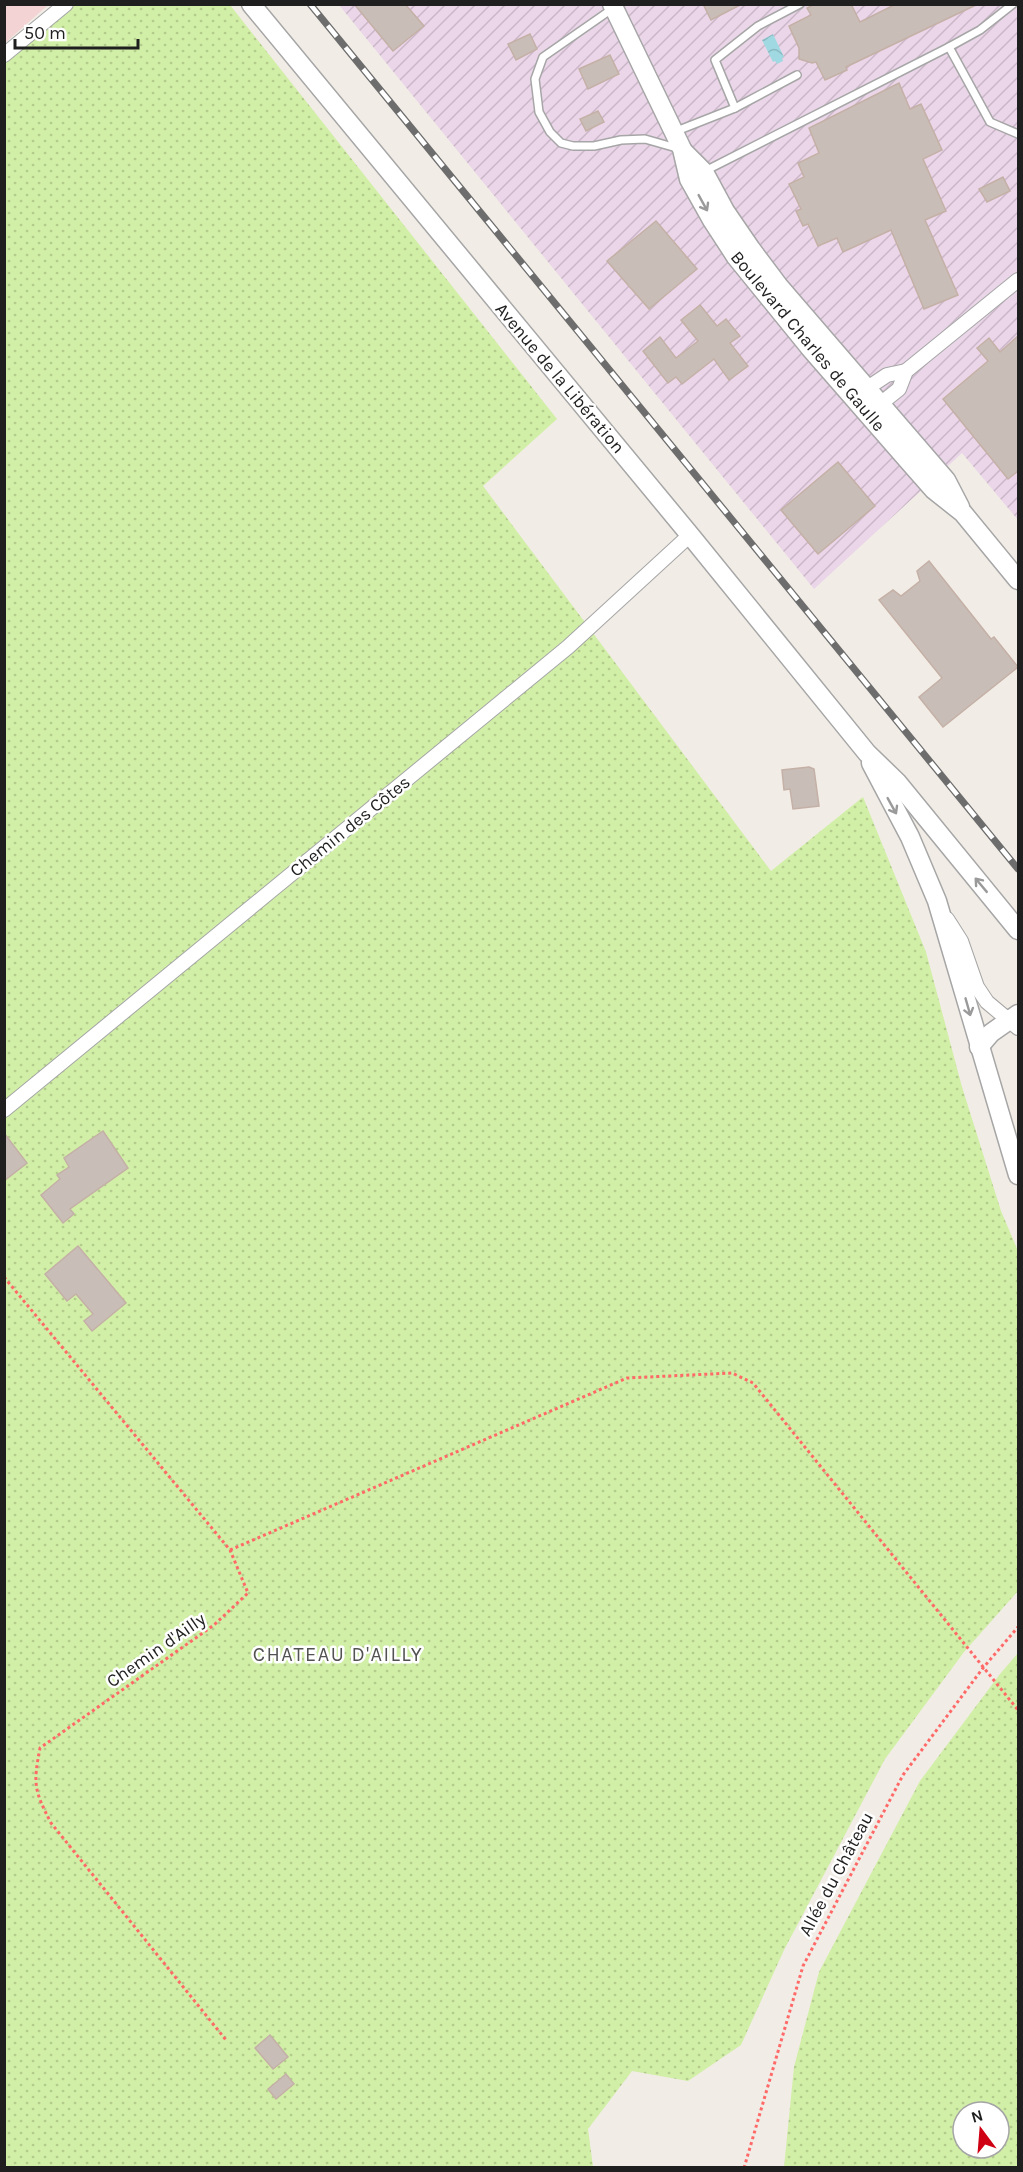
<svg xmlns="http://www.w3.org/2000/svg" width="1023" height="2172" viewBox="0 0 1023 2172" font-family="Karla,sans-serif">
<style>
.commercial{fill:#f3d3d4}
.industrial{fill:url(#industrial-furrows)}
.grass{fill:url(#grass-dots);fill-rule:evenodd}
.water{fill:url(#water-waves)}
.building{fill:#c9bdb7;stroke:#c4b0a6;stroke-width:1.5}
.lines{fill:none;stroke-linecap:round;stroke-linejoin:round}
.service-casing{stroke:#a6a6a6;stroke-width:10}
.minor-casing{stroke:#a6a6a6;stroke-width:16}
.tertiary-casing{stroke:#a6a6a6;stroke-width:21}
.path{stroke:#ff6968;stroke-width:3;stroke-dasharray:3 3;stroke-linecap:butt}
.service{stroke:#fff;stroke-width:7}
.minor{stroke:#fff;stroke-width:14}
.tertiary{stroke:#fff;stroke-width:18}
.rail-casing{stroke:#6d6d6d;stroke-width:7}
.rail{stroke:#fff;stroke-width:4.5;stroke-dasharray:14;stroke-linecap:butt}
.oneway{stroke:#9a9a9a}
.labels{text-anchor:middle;stroke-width:5;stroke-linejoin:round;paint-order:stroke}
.street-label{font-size:18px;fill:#1f1f1f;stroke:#fff}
.neighbourhood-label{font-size:20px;letter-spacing:1.5px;fill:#525252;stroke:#fff}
</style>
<defs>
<pattern id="industrial-furrows" width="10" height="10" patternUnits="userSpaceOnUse" patternTransform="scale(1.5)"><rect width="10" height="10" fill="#ebd6e9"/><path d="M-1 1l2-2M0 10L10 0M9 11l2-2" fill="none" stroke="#c9b7c7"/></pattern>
<pattern id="grass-dots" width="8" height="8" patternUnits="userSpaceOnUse" patternTransform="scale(1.5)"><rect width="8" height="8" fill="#d1efa6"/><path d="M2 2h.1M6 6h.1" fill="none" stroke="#b3cc8e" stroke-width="1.8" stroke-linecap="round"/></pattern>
<pattern id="water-waves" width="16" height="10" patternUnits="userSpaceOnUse" patternTransform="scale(1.5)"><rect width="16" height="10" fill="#a1d9e2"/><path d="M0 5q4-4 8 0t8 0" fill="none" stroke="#8abac1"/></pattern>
</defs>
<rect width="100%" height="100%" fill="#f1ece5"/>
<!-- commercial -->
<polygon class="commercial" points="5,4 48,4 48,5 5,43"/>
<!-- industrial -->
<polygon class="industrial" points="339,5 1018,5 1018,520 962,453 814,589"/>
<!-- grass -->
<g class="grass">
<polygon points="75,5 230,5 557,419 483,486 771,871 863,797 926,952 962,1087 1001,1211 1018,1251 1018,1591 964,1652 885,1759 784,1950 741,2045 688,2081 632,2071 588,2129 593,2167 5,2167 4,64"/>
<path d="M1018 1653V2167H784L794 2067 819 1972 920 1781 1000 1674ZM963 2112H999V2148H963Z"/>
</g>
<!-- water -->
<polygon class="water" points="773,34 784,57 782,58 783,61 777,64 775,61 773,62 762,40"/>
<!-- building -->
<g class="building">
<polygon points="354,4 405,4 424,26 393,51"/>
<polygon points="703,4 742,4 711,20"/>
<polygon points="815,4 851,4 860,22 896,4 978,4 846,67 847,70 825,80 816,62 812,63 799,59 799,48 789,26 811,15 807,8"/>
<polygon points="530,34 537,49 516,60 508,44"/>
<polygon points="610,55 619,74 588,89 579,69"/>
<polygon points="899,83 910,109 921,104 942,150 923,159 946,211 925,220 958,295 924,309 891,230 843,252 837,238 818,246 808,224 803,226 796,211 801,209 789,184 804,177 798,163 819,153 809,128"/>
<polygon points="598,111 604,122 586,131 580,119"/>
<polygon points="1003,177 1010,191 987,202 979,189"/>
<polygon points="656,221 697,269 649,309 607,261"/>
<polygon points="700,305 717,326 726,319 740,336 730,343 748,366 729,380 714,359 682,384 676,377 668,383 643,351 660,337 676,358 698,341 681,320"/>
<polygon points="1018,336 1018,471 1008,479 943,399 988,361 977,348 989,338 1000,352"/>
<polygon points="838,462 875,506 818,554 781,510"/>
<polygon points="929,561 991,639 994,637 1018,667 943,727 919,697 942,678 879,600 893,590 901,596 920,581 917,571"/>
<polygon points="809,767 814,769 819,806 793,809 790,789 784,790 782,770"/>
<polygon points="103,1131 128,1168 70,1209 74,1214 63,1223 41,1195 60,1179 57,1175 69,1167 64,1158"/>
<polygon points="4,1133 27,1163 4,1181"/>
<polygon points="78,1246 126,1303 92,1331 84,1321 93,1314 76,1294 67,1301 45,1274"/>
<polygon points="270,2035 288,2057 273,2069 255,2048"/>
<polygon points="286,2074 294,2084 276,2099 268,2089"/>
</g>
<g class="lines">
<defs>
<g id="service">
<polyline points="612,9 543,57 535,79 539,112 550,132 561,143 573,146 594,146 621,140 645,139 680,149"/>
<polyline points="949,47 990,122 1018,134"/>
<polyline points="735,108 797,75"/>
<polyline points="674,132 735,108 715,60 758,26 800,4"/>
<polyline points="705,171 949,47 980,30 1013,4"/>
</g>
<g id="minor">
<polyline points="4,55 66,4"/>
<polyline points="860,393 887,375 906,371"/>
<polyline points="874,409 899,389 906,371 1018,280"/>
<polyline points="947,919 961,941 977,987 987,1002 1018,1028"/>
<polyline points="4,1110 568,647 690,535"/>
</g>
<g id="tertiary">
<polyline points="251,4 690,535 867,753 897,782 1018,930"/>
<polyline points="612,4 682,149 689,179 712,220 736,257 810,348 912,465 934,490 963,513 1018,580"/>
<polyline points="683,151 704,172 725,211 751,249 778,285 946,480 960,507"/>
<polyline points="871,763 910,837 937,901 1018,1175"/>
<polyline points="979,1047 991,1033 1018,1014"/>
</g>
</defs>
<!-- service casing -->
<use href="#service" class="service-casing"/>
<!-- minor casing -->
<use href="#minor" class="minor-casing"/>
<!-- tertiary casing -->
<use href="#tertiary" class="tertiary-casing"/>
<!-- path -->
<g class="path">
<path d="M4 1277 230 1550 248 1593 214 1625 40 1748C33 1784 34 1790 51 1823L226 2040"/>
<polyline points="230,1550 627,1378 732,1373 753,1383 1018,1710"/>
<polyline points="744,2168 803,1966 903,1775 983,1668 1018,1627"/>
</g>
<!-- service -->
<use href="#service" class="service"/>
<!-- minor -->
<use href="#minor" class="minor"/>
<!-- tertiary -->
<use href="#tertiary" class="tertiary"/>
<defs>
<polyline id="rail" points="310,4 1018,869"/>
</defs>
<!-- rail casing -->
<use href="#rail" class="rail-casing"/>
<!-- rail -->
<use href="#rail" class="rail"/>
</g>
<!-- one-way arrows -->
<defs><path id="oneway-shaft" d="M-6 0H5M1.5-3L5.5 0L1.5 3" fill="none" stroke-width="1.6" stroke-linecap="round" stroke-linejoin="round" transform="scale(1.5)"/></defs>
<g class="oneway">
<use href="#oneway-shaft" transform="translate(703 203) rotate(61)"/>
<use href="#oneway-shaft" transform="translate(892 806) rotate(61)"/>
<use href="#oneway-shaft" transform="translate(981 885) rotate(-130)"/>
<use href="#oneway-shaft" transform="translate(968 1007) rotate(74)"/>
</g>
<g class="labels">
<!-- street labels -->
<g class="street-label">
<text transform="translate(808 341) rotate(50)" y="6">Boulevard Charles de Gaulle</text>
<text transform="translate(560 378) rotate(50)" y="6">Avenue de la Libération</text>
<text transform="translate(350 826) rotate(-39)" y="6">Chemin des Côtes</text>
<text transform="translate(156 1650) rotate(-35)" y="6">Chemin d'Ailly</text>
<text transform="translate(836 1874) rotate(-62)" y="6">Allée du Château</text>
</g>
<!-- neighbourhood labels -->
<g class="neighbourhood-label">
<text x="338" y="1661">CHATEAU D'AILLY</text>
</g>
</g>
<!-- border -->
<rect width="1023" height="2172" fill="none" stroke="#1f1f1f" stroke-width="12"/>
<!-- north arrow -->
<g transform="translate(981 2130) rotate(344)"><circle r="28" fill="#ffffff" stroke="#a5a5a5" stroke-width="1.5"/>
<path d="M0-4.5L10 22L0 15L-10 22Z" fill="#cf0013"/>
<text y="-9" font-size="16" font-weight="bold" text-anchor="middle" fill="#1f1f1f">N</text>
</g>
<!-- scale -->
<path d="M15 39v9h123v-9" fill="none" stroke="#1f1f1f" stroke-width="3"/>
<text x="24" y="39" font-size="18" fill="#1f1f1f" stroke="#ffffff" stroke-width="4.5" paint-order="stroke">50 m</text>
</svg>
